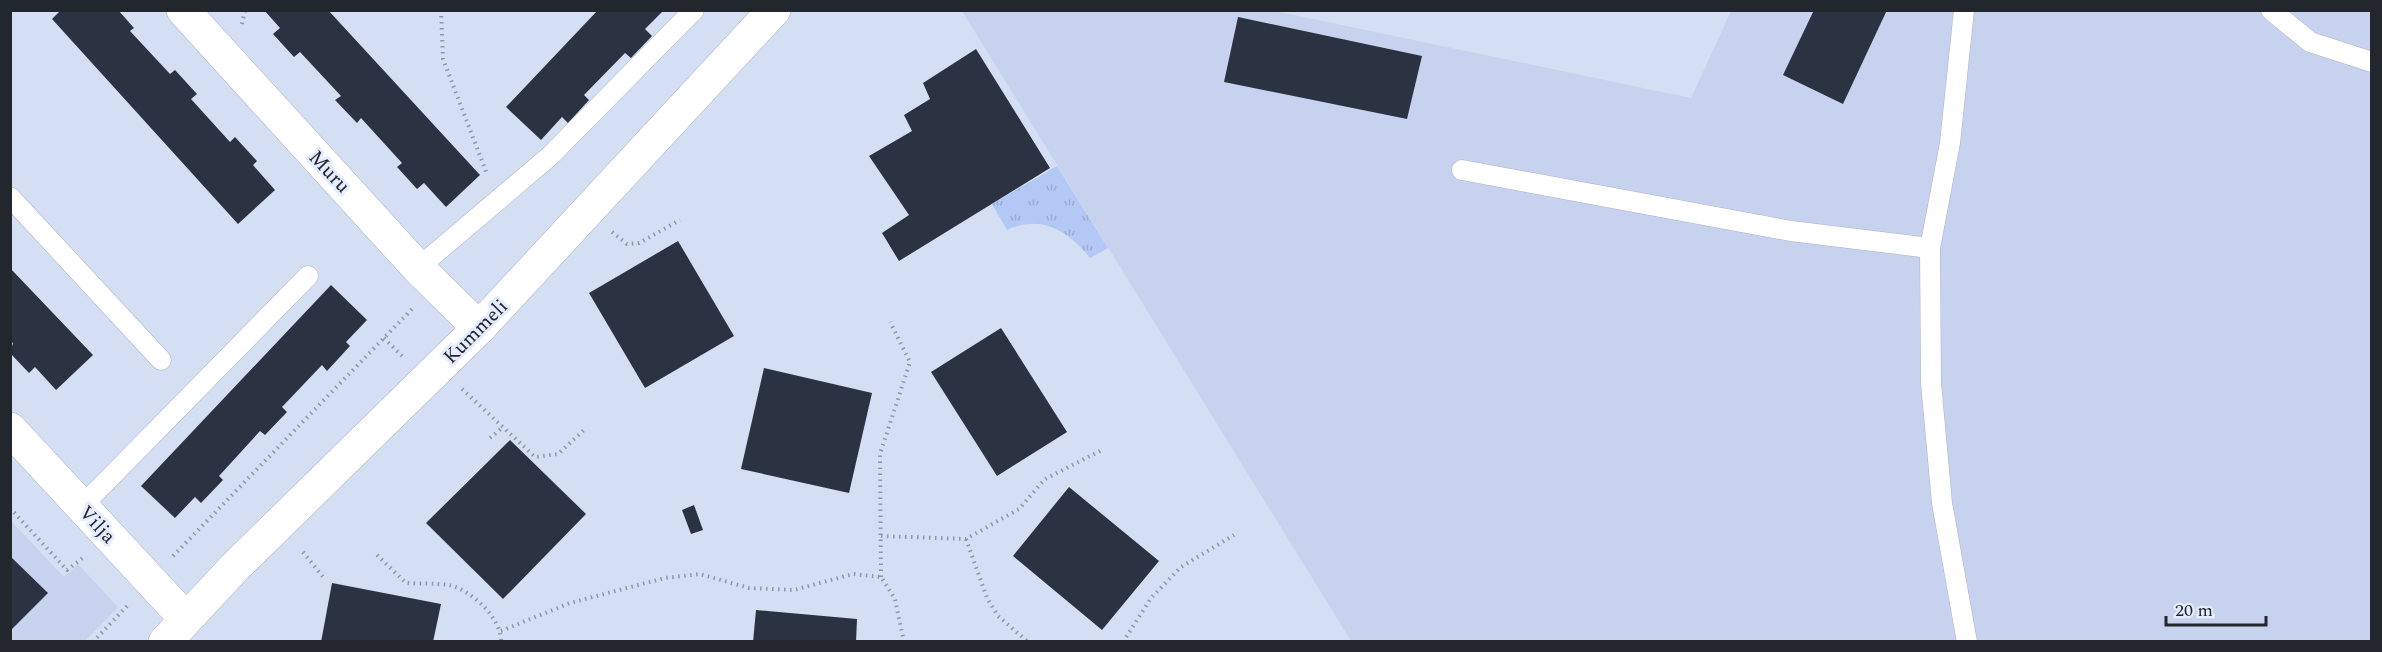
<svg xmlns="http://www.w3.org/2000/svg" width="2382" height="652" viewBox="0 0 2382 652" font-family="Spectral,serif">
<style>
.built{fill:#c7d3ee}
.grass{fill:url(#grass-tufts)}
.building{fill:#2b3242}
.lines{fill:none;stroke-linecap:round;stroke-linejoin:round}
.service-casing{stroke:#abb3c8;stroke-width:21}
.minor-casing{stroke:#abb3c8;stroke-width:34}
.path{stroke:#8f96a6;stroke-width:4;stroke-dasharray:1.5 4.5;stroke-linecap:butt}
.service{stroke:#fff;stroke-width:20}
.minor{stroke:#fff;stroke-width:33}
.labels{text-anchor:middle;stroke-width:6;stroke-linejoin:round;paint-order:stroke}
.street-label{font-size:20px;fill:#22262d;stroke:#e4ecfd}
</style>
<defs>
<pattern id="grass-tufts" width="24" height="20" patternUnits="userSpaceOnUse" patternTransform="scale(1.5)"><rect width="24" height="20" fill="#b4c8f5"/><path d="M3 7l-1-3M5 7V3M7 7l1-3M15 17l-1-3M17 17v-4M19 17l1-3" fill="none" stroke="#9aacd2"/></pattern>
</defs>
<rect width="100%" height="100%" fill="#d5dff4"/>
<!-- built -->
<g class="built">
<polygon points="962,11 1275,11 1691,98 1731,11 2371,11 2371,641 1351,641"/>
<polygon points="10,520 64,577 78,564 118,607 85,641 11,641"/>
</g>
<!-- grass -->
<path class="grass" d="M1057 166 1108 248 1090 258C1069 231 1040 214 1007 230L992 204Z"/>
<!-- building -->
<g class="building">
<polygon points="61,10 118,10 134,28 130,31 170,74 175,70 197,94 191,99 230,142 235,137 257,161 253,165 275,190 238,224 52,19"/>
<polygon points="264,10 328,10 480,175 446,207 424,183 417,189 397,167 402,163 361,118 357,123 335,100 341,96 300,52 294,57 273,34 280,28"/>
<polygon points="598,10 664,10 645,29 652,36 631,58 625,53 584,95 589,100 568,123 562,117 541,140 506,107"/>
<polygon points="1814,10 1887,10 1843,104 1783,75"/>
<polygon points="1238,17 1422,56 1407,119 1224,82"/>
<polygon points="976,49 1050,168 899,261 882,233 909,215 869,156 912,131 904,115 930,99 923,83"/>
<polygon points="678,241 734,336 645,388 589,293"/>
<polygon points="10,268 93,355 56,390 35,367 29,373 10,353 13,343 10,341"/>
<polygon points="331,285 367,320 346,342 350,346 327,371 322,365 282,407 287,412 265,435 260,431 219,476 223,480 201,503 195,497 175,518 141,486"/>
<polygon points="1001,328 1067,432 997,476 931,372"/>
<polygon points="764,368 872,393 849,493 741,469"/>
<polygon points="510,440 586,514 503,599 426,523"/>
<polygon points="1069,487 1159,561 1102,630 1013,556"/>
<polygon points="694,505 703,530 691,534 682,510"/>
<polygon points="10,556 48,593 10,631"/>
<polygon points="332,583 441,604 433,642 321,642"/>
<polygon points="756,610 857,619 856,642 753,642"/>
</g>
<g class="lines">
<defs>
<g id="service">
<polyline points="1964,10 1950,143 1930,248 1931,383 1942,503 1967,642"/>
<polyline points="2271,10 2310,42 2372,62"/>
<polyline points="1462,170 1791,231 1930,248"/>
<polyline points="10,197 161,360"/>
<polyline points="418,268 551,155 694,10"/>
<polyline points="82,506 308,276"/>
</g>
<g id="minor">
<polyline points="183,10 418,268 479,328"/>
<polyline points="10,429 186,619"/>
<polyline points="165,642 235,567 479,328 774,10"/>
</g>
</defs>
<!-- service casing -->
<use href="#service" class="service-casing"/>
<!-- minor casing -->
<use href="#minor" class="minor-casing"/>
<!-- path -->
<g class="path">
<polyline points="441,10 443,59 487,174"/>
<polyline points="242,24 245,10"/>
<polyline points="612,232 627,244 639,243 680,220"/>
<polyline points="384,338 402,356"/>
<polyline points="462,389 535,457 558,454 584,430"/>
<polyline points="490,438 503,427"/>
<polyline points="10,508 67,570 84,557"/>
<polyline points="881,536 966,539 1019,509 1045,479 1104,449"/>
<polyline points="966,539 987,598 998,616 1028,642"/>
<polyline points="303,552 323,577"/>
<path d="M377 555 406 583C420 584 435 583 449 585 471 590 502 618 501 642"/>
<polyline points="173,556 412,309"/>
<polyline points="881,577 880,454 910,362 890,322"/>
<polyline points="501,631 570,603 665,578 700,574 749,588 794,590 853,574 881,577 895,599 904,642"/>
<polyline points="93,642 127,606"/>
<polyline points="1123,642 1151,598 1181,567 1234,535"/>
</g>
<!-- service -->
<use href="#service" class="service"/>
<!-- minor -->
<use href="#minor" class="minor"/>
</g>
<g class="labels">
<!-- street labels -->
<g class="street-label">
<text transform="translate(330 171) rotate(47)" y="7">Muru</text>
<text transform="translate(475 331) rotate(-45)" y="7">Kummeli</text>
<text transform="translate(98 524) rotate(47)" y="7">Vilja</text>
</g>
</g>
<!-- border -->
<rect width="2382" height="652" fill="none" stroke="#22262d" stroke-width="24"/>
<!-- scale -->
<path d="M2166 616v9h100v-9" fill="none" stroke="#22262d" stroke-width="3"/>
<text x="2175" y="616" font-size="18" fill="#22262d" stroke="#e4ecfd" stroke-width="4.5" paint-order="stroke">20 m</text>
</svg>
